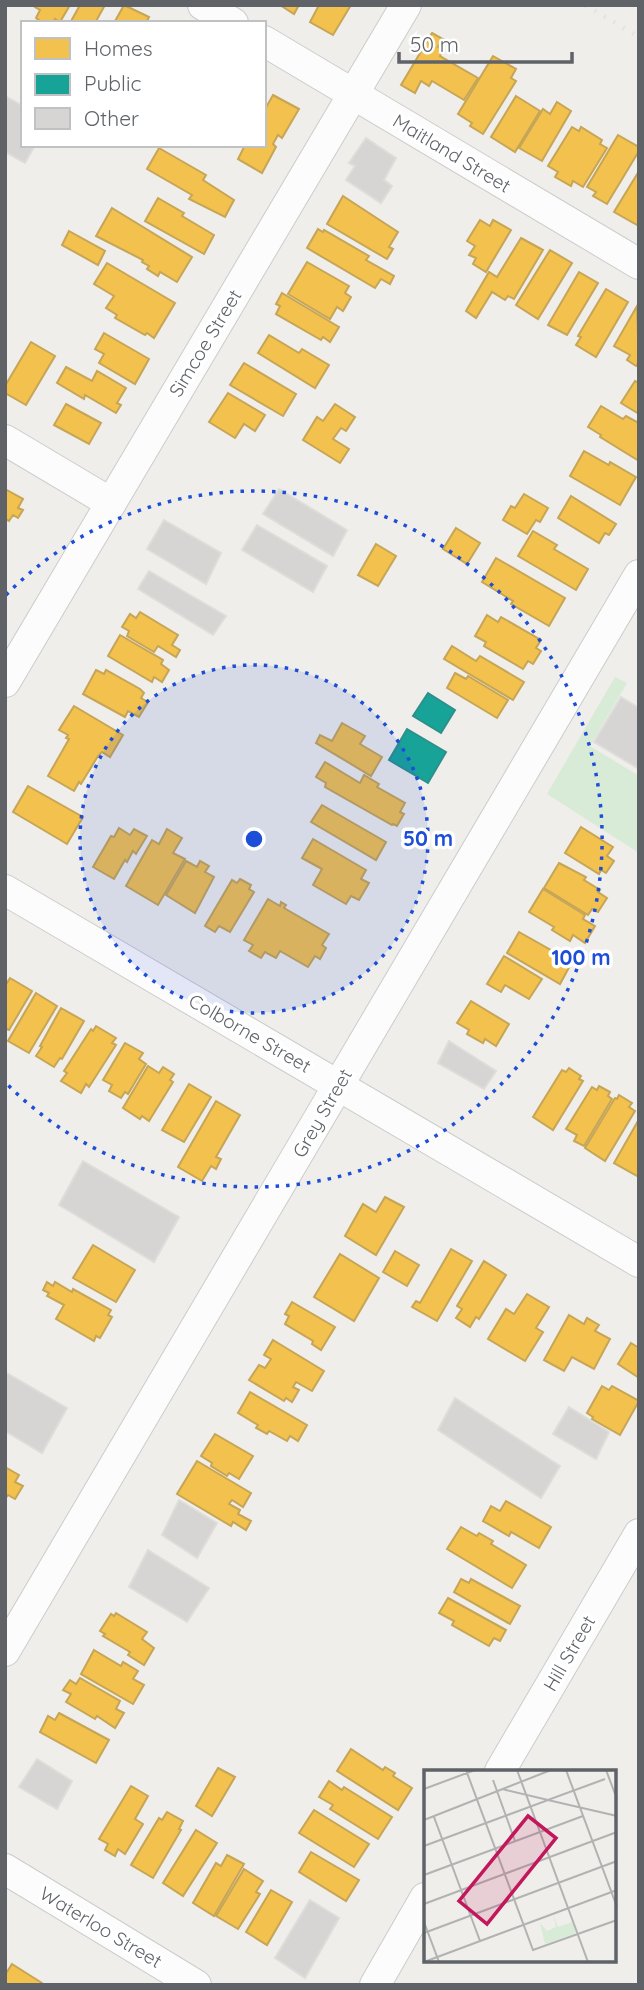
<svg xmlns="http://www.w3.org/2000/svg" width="644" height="1990" viewBox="0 0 644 1990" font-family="Quicksand,sans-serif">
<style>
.green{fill:#d8ebd6}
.homes{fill:#f2c14e;stroke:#c6a556;stroke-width:2}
.public{fill:#17a398;stroke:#2d908a;stroke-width:2}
.building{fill:#d6d5d3;stroke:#deddd9;stroke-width:2}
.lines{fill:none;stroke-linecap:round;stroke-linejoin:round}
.minor-casing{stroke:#cbcccc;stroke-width:32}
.minor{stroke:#fdfcfc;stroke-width:30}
.rail{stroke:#e4e4e4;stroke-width:5;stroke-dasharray:2 9;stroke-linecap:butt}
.ring{fill:none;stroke:#1d4ed8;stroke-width:3.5;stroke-dasharray:3.5 7}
.labels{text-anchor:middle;stroke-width:7;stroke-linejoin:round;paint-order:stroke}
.street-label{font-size:19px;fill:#5f6368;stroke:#fff}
.inset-road{fill:none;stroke:#b1b2b2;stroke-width:2}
.view{fill:#c2185b;fill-opacity:0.15;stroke:#c2185b;stroke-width:3.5}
.inset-edge{fill:none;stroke:#5f6368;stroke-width:3.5}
.centre{fill:#1d4ed8;stroke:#fff;stroke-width:3.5}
.ring-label{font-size:21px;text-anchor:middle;font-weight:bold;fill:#1d4ed8;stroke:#fff;stroke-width:7;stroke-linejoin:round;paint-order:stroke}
</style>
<rect width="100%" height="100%" fill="#efeeea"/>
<!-- green -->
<polygon class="green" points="615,677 627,683 590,746 639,776 639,853 547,794"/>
<!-- homes -->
<g class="homes">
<polygon points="36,5 70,5 60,22 55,19 53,23 43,23 36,18 40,10 35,7"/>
<polygon points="80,5 105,5 95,23 70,23"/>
<polygon points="124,5 149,17 146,23 114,23"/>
<polygon points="280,5 299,5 294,14"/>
<polygon points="319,5 351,5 333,35 310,22"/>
<polygon points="432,33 443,39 438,47 443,50 440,56 478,78 464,100 432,81 429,86 421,81 415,93 401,85"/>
<polygon points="493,56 516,69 511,78 516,81 483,134 470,126 472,123 458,114"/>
<polygon points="273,95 299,109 282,138 278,135 273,144 276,147 262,173 238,159 245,145 264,145 264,111"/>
<polygon points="516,96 540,111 515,152 491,137"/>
<polygon points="557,102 571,111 542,161 519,148 543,109 550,114"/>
<polygon points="572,127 579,131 581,127 602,140 600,144 607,148 583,187 573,181 571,186 555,177 558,172 548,166"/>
<polygon points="618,135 639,147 639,151 607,204 593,196 596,192 587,187"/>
<polygon points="159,148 206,175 203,180 234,200 225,217 189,199 192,195 147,169"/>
<polygon points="639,171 639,222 637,225 614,212"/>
<polygon points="343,196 398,232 389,247 393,249 387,259 327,224"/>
<polygon points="158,198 184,213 182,216 214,235 204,254 145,221"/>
<polygon points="112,208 192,257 177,282 160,272 158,276 147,269 149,266 142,262 143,260 96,236"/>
<polygon points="480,220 490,226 493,220 511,230 486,272 473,264 476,258 469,255 475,246 467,241"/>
<polygon points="318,229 323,232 324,230 369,256 366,260 394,276 390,284 381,279 375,288 307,248"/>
<polygon points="69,231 105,251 98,265 62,245"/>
<polygon points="521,238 543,250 514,299 508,296 505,300 492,292 476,318 466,311 489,272 497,277"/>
<polygon points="550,250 572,263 538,319 516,305"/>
<polygon points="307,262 349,286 345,293 351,297 343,311 337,307 330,319 288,294"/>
<polygon points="107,263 175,303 154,338 147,333 145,335 115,318 117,315 106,308 114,296 94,284"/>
<polygon points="579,272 598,283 567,335 548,325"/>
<polygon points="606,289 628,302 596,357 576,345 581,337 578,336"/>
<polygon points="282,293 339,327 330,342 323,337 321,340 276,314 280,306 276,304"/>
<polygon points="637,306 639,362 636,366 627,360 630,355 614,346"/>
<polygon points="104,333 149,359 135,384 99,363 104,354 95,349"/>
<polygon points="269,335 299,353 302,349 329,365 315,388 258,353"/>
<polygon points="31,342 55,356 26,405 5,393 5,386"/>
<polygon points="244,363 296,394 283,416 230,385"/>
<polygon points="66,367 92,381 97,371 126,388 117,403 121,405 116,413 85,395 84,399 57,383"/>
<polygon points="635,381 639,383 639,414 621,403"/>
<polygon points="228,393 265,415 255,431 244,424 235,438 209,422"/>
<polygon points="66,404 101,423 89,444 54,425"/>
<polygon points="335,404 355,417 346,431 341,428 333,439 349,449 340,463 303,440 317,417 323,421"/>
<polygon points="601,406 623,419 626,416 639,423 639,461 600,437 601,435 588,427"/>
<polygon points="584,451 609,465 610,462 636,477 620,505 570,476"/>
<polygon points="5,489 23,499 18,508 23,510 18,518 13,515 9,521 5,519"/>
<polygon points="524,494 548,508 540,522 536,520 527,534 503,520 511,506 515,508"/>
<polygon points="571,496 616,524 609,535 605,533 599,543 558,518"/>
<polygon points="456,528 480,543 467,564 443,549"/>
<polygon points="533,531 557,545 554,549 588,569 576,590 518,556"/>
<polygon points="376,544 396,556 378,586 358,575"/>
<polygon points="496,558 565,598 549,626 511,604 513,601 482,582"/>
<polygon points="140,612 178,635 172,645 180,650 176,657 158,646 154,652 127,636 129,631 122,627 130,614 136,618"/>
<polygon points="487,615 498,622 501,617 541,640 536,648 541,651 533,664 528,661 523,669 484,646 486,642 475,636"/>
<polygon points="120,635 163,660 161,664 169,670 162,682 154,677 152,682 108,656"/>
<polygon points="452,646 476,661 480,656 524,682 513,700 444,659"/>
<polygon points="96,670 104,674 106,670 140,689 144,693 141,698 148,702 139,717 128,711 125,717 83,694"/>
<polygon points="455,673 466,679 468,676 508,700 497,718 447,688"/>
<polygon points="74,706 123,735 110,757 102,752 98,756 81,784 79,782 74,791 48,776 69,739 66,738 68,735 59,730"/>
<polygon points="342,723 365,736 360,744 382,757 371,776 316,743 320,735 332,741"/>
<polygon points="325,762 360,783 364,775 379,784 377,787 405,803 400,812 404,814 397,826 393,824 392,825 325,787 326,783 316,777"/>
<polygon points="28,786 83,817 67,844 13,812"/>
<polygon points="322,805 386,842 376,860 311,822"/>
<polygon points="581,827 613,847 607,856 614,861 606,873 601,870 599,874 565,853"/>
<polygon points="119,828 130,835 134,829 147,836 136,854 133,851 127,862 125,860 114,879 93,867 111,836 114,837"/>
<polygon points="167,829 182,838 173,853 185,859 158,905 126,886 152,840 159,844"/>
<polygon points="313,839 366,870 361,879 369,883 359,900 351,896 346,904 313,885 322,869 302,858"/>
<polygon points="186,861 197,867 200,861 209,866 205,872 214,877 195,913 166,895"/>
<polygon points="559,863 586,877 584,880 600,890 598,892 607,898 598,912 592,909 588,915 544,888"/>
<polygon points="240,879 251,885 249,889 254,892 230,932 219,926 215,932 205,926 232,880 237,883"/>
<polygon points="543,889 585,915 583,919 595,926 585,943 573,935 570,941 552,930 554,927 529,912"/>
<polygon points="268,899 280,906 281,902 286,905 284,908 329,934 322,945 326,948 320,959 315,956 308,967 280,951 276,958 265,952 261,958 249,951 253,945 244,940"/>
<polygon points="519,932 572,962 560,984 507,953"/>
<polygon points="504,956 542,979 529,999 505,985 501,992 487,984"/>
<polygon points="10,978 32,991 9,1030 7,1029 5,1032 5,986"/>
<polygon points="36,993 57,1006 29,1053 8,1041"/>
<polygon points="471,1001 509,1024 496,1046 485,1039 483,1043 467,1034 469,1030 457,1023"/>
<polygon points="61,1008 84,1021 62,1059 60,1058 54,1067 36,1056 42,1047 40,1046"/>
<polygon points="96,1026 116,1038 112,1043 116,1045 89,1087 86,1084 81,1093 61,1081 67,1073 64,1071 91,1029 93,1031"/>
<polygon points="125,1043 143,1053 139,1059 146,1064 128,1094 125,1092 121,1098 109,1091 112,1085 103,1080"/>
<polygon points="148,1066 159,1073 163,1067 174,1074 170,1080 173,1082 149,1121 142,1116 140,1119 123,1108"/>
<polygon points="569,1068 581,1076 579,1079 583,1081 553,1130 533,1117 562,1070 566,1072"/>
<polygon points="189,1084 211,1097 184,1142 162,1130"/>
<polygon points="599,1086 610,1092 608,1096 612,1099 584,1146 574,1141 577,1135 566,1129 592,1087 597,1090"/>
<polygon points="619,1095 632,1103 629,1107 635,1111 605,1161 585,1148 615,1098 617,1099"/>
<polygon points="216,1101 240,1115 216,1157 221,1159 216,1169 211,1166 202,1181 178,1167"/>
<polygon points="638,1121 639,1122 639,1177 614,1163"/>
<polygon points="385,1197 404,1207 376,1255 345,1236 363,1204 376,1212"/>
<polygon points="93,1245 135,1270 116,1302 73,1278"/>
<polygon points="451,1249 472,1261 437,1321 412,1307 416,1301 420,1303"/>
<polygon points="395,1251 419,1265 407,1286 383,1272"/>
<polygon points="340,1254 379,1278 354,1321 314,1297"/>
<polygon points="484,1261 506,1275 479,1319 476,1317 470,1327 456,1318 462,1309 457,1306"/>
<polygon points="47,1282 53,1286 55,1282 72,1292 73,1289 111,1310 108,1315 112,1317 100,1338 96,1336 94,1341 56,1319 64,1305 47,1296 49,1293 43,1290"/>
<polygon points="527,1294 549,1307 536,1328 543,1332 525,1361 488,1339 506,1309 514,1314"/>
<polygon points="292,1302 335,1327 321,1350 312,1344 313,1341 285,1324 289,1316 285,1314"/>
<polygon points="569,1315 584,1324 587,1318 599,1325 595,1331 610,1339 594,1369 572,1357 564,1371 544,1360"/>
<polygon points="273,1340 324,1371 312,1391 296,1382 293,1387 299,1390 292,1402 286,1398 284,1401 249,1380 259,1365 265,1368 271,1359 264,1355"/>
<polygon points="631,1343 639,1348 639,1378 618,1364"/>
<polygon points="602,1386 609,1390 612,1386 639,1401 620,1435 592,1419 593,1417 587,1413"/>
<polygon points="250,1392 307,1425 298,1441 290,1436 287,1441 269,1431 267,1434 256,1428 258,1425 238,1413"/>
<polygon points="215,1434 253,1456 239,1479 229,1473 227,1476 211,1466 212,1463 201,1456"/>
<polygon points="197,1461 251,1493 243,1507 232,1500 229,1504 240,1510 238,1514 251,1521 246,1530 233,1522 231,1526 177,1494"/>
<polygon points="5,1467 19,1475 15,1482 23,1486 15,1499 8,1495 5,1499"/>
<polygon points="506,1501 551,1527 539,1548 511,1532 509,1536 483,1521 491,1506 500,1511"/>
<polygon points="461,1527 477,1536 479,1533 493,1541 491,1544 526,1565 512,1588 447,1549"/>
<polygon points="461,1579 469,1583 471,1579 520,1606 510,1624 454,1592"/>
<polygon points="448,1598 506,1630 500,1641 494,1638 489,1646 452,1625 454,1621 439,1613"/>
<polygon points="116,1613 147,1632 142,1639 154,1648 144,1665 128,1655 130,1652 103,1636 105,1634 100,1631 111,1614 114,1616"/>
<polygon points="94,1650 121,1666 123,1662 138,1671 133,1679 144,1685 133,1704 81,1674"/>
<polygon points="80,1678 120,1701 116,1709 124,1713 115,1728 97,1716 95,1719 66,1702 71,1694 63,1690 70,1680 76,1684"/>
<polygon points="59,1713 109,1740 96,1763 40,1732 48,1716 55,1720"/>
<polygon points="351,1749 383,1770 385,1767 395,1773 393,1776 412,1788 398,1810 337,1771"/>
<polygon points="218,1768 235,1777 212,1816 196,1806"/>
<polygon points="329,1781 342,1790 344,1787 392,1817 378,1839 330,1809 333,1805 319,1797"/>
<polygon points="131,1786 148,1796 135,1819 143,1824 125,1854 118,1849 115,1856 105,1850 108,1844 99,1839"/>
<polygon points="314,1810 369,1844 354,1867 299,1833"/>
<polygon points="167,1812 183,1821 179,1829 181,1830 153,1878 131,1865 159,1818 162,1820"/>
<polygon points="196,1830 217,1843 183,1896 163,1883"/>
<polygon points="311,1852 359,1880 346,1901 299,1872"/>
<polygon points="227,1855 244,1864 214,1916 193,1903 216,1863 221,1866"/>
<polygon points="244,1869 263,1881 256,1892 260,1894 238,1929 216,1916"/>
<polygon points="271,1890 292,1902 267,1945 246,1932"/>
<polygon points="12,1964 42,1983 41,1985 5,1985 5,1975"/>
</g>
<!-- public -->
<g class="public">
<polygon points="428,693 455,710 441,733 413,716"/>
<polygon points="407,729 446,752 428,783 389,760"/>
</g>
<!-- building -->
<g class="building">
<polygon points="5,96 23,106 23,145 35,145 25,163 5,152"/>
<polygon points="366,138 396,158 384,180 392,186 381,203 346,180 355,166 349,163"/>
<polygon points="279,489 347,530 333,556 263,514"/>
<polygon points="164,520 221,553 206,584 147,549"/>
<polygon points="257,525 327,566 313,592 242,550"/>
<polygon points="149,571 226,616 213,635 138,589"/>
<polygon points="621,697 639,708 639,769 594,742"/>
<polygon points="449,1041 496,1071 484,1089 438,1063"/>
<polygon points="83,1161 179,1217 154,1262 59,1205"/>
<polygon points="5,1372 67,1408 42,1453 5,1431"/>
<polygon points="455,1398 560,1466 541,1498 438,1430"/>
<polygon points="569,1407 609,1432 596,1459 553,1434"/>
<polygon points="179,1500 217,1523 197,1558 162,1535"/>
<polygon points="148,1550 209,1588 187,1622 129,1587"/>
<polygon points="37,1759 72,1781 57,1809 19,1787"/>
<polygon points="310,1900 339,1918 305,1978 275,1958"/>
</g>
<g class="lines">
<defs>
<g id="minor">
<polyline points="203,5 233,23"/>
<polyline points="264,41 639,264"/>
<polyline points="5,440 111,503"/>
<polyline points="5,682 406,5"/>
<polyline points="5,890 639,1262"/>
<polyline points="5,1651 639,575"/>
<polyline points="500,1771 639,1534"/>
<polyline points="5,1869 196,1985"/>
<polyline points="375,1985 425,1898"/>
</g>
</defs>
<!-- minor casing -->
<use href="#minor" class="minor-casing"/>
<!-- minor -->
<use href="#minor" class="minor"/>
<!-- rail -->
<polyline class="rail" points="585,5 639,37"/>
</g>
<!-- distance rings -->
<circle cx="254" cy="839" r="174" fill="#1d4ed8" fill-opacity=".12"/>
<g class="ring">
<circle cx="254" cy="839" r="174"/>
<path d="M6 595A348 348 0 1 1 6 1083"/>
</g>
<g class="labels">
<!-- street labels -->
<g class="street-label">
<text transform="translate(452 153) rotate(31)" y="7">Maitland Street</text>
<text transform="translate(205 343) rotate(-59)" y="7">Simcoe Street</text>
<text transform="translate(250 1033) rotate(30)" y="7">Colborne Street</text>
<text transform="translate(322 1113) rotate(-60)" y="7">Grey Street</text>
<text transform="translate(569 1653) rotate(-60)" y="7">Hill Street</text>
<text transform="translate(101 1927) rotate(31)" y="7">Waterloo Street</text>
</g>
</g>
<!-- overview -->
<g transform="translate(424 1770)">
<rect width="192" height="192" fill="#efeeea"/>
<path d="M129 145 134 157 148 152 152 163 121 174 116 153 123 161 132 157Z" fill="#d8ebd6"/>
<path class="inset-road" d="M42 0 109 180 193 150M93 0 164 192M142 0 193 137M182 0 193 29M69 10 91 71M0 19 51 0M78 19 124 30 181 9M10 47 56 171M0 50 127 0M0 76 124 30 193 46M0 105 159 46M0 134 193 62M0 152 15 192M0 163 193 91M0 192 193 120"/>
<path class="view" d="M104 46 132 68 63 154 35 131Z"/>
<rect width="192" height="192" class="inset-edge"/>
</g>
<circle cx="254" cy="839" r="10" class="centre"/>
<g class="ring-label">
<text x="428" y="846">50 m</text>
<text x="581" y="965">100 m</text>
</g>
<!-- border -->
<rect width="644" height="1990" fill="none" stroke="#5f6368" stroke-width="14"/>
<!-- legend -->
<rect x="21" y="21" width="245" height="126" fill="#ffffff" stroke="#bfc1c3" stroke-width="2"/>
<rect x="35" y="38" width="35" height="21" fill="#f2c14e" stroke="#bfc1c3" stroke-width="2"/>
<text x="84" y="56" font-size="21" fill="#5f6368">Homes</text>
<rect x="35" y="74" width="35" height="21" fill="#17a398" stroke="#bfc1c3" stroke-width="2"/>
<text x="84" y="91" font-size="21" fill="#5f6368">Public</text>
<rect x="35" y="108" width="35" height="21" fill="#d6d5d3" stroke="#bfc1c3" stroke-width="2"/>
<text x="84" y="126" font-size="21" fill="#5f6368">Other</text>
<!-- scale -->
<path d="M399 52v10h173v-10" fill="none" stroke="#5f6368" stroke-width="3.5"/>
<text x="410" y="52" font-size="21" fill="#5f6368" stroke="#ffffff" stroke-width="5" paint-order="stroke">50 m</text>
</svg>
